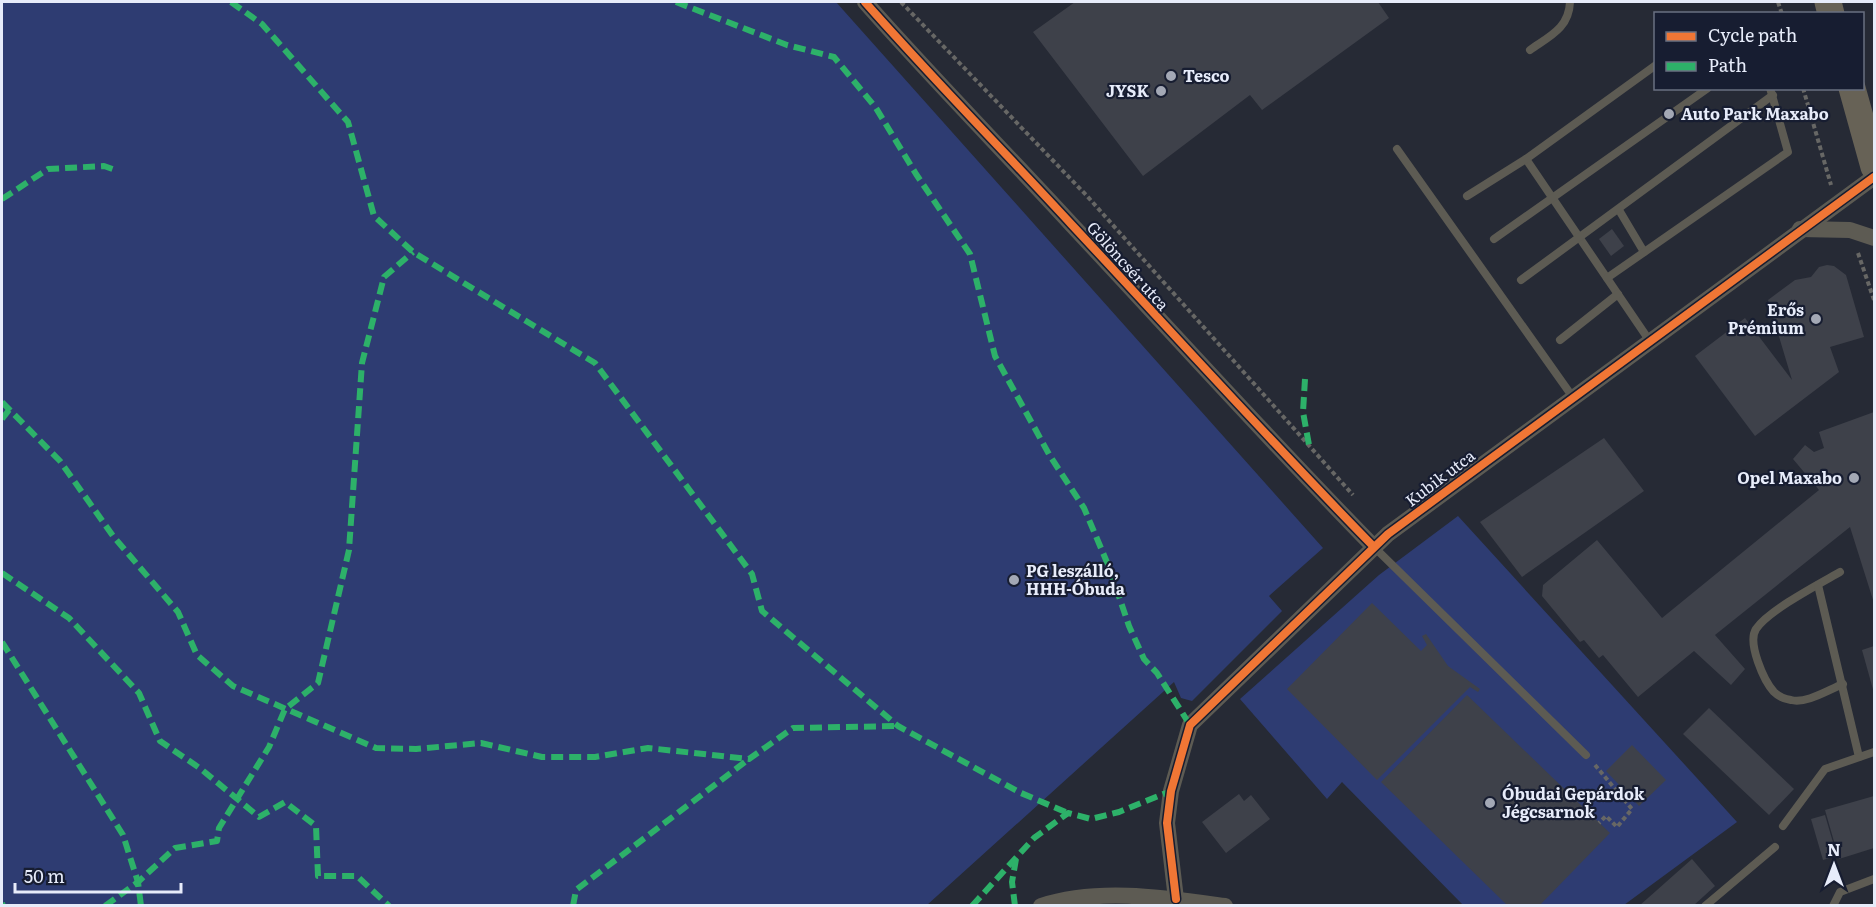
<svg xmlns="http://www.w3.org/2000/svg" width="1876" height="907" viewBox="0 0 1876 907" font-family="Literata,serif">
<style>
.green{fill:#2e3c72}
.building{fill:#3e414a}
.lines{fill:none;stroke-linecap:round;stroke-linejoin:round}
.path{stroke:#676765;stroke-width:4;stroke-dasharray:4.5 3;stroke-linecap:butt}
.lane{stroke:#5d5b53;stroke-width:8}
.street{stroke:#5d5b53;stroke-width:16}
.primary{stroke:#676256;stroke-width:27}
.quiet{stroke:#2db169;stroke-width:6;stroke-dasharray:12 6;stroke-linecap:butt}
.cycleway-casing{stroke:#171d31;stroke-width:11}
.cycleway{stroke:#f07635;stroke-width:8}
.poi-dot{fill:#a3a8b5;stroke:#171d31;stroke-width:2}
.labels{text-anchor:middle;stroke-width:4.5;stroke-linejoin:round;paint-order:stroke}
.poi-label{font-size:16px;font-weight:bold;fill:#e7ecfa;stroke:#171d31;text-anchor:start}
.street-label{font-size:16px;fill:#e7ecfa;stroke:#171d31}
</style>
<rect width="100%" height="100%" fill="#262a35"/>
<!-- green -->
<g class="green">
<polygon points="2,2 836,2 1323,548 1269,596 1282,611 1192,701 1181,698 1174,682 927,905 2,905"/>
<polygon points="1458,516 1737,822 1624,905 1463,905 1342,782 1327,799 1240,699 1379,575"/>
</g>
<!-- building -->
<g class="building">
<polygon points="1075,2 1378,2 1389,18 1262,110 1250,95 1143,176 1033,32"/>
<polygon points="1612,229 1624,246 1611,256 1599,239"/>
<polygon points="1827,265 1834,266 1846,275 1864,337 1830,347 1839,372 1755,436 1695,356 1745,318 1792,380 1768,300 1795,280 1811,277 1819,267"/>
<polygon points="1874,412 1874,603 1850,527 1715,635 1745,669 1731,685 1694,651 1638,697 1603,655 1599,658 1584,640 1580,642 1542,596 1543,585 1597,540 1662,618 1819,490 1793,459 1805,445 1814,452 1824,448 1819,432"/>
<polygon points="1604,438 1644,491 1522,577 1480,522"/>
<polygon points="1372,603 1421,651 1427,645 1422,636 1426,634 1448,666 1480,689 1478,692 1470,687 1377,780 1287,689"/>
<polygon points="1874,646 1874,693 1862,650"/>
<polygon points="1467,695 1610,833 1539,906 1508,906 1381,782"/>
<polygon points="1709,708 1794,789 1769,815 1683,734"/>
<polygon points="1632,745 1666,780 1639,806 1606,771"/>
<polygon points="1239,794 1244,801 1251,795 1270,819 1226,853 1202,822"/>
<polygon points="1874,796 1874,848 1839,859 1825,810"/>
<polygon points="1825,815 1837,856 1823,860 1811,819"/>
<polygon points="1692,859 1715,886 1693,906 1639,906"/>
</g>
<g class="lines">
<!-- path -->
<g class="path">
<polyline points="901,2 1087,196 1353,495"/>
<polyline points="1778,2 1782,14"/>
<polyline points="1803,88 1831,185"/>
<polyline points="1858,253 1874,300"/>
<polyline points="1595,765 1632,809 1617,827 1606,816 1599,823"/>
</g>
<!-- lane -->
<g class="lane">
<path d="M1530 50C1550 36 1569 28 1570 2"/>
<polyline points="1397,149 1572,396"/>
<polyline points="1526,159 1649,340"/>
<polyline points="1467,196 1526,159 1656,65"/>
<polyline points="1619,210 1644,252"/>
<polyline points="1494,239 1708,88"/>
<polyline points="1607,278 1788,152 1770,88"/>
<polyline points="1521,280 1773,95"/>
<polyline points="1560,340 1618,294"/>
<polyline points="1373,546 1586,755"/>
<path d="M1840 572C1819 584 1769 610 1756 629 1747 643 1764 681 1774 692 1778 696 1785 699 1791 700 1806 704 1828 690 1843 684"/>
<polyline points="1818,585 1859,757"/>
<polyline points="1783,826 1825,769 1874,752"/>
<polyline points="1705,906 1775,847"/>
<polyline points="1833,906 1840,892 1874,879"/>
</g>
<!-- street -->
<g class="street">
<path d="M865 2C932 78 1003 150 1072 225 1172 332 1270 441 1373 546"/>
<polyline points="1800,229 1850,230 1874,238"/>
<polyline points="1176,899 1167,823 1171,791 1190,725 1388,534 1874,177"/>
<path d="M1041 906C1098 887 1167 898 1225 906"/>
</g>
<!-- primary -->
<g class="primary">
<polyline points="1828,2 1831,14"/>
<polyline points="1852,88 1874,167"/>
</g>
<!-- quiet -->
<g class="quiet">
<polyline points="231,2 262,24 348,122 374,216 413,252 595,363 752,574 762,611 898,726 1021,793 1068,813"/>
<polyline points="676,2 787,45 834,57 876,108 916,174 970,254 995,356 1050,456 1084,508 1109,567 1129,626 1144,659 1157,673 1190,725"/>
<polyline points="2,199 48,169 104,166 118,171"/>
<polyline points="1305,379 1303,412 1309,445"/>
<polyline points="2,402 60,461 113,536 178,612 197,655 233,686 376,748 416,749 481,743 542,757 595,757 648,748 749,759 793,728 898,726"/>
<polyline points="2,419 9,410"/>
<polyline points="2,573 69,618 139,693 160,741 201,769 259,817 285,802 316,826 318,876 357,876 389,906"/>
<polyline points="2,642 123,835 138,882 141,906"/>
<polyline points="2,903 3,906"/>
<polyline points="105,906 138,882 175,848 217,841 219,828 269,747 285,709 318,683 349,550 362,363 384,277 413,252"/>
<polyline points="573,906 576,890 749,759"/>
<polyline points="972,906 1034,838 1068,813 1091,819 1119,812 1171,791"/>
<polyline points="1015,906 1012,882 1016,859"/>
</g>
<defs>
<g id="cycleway">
<path d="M865 2C932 78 1003 150 1072 225 1172 332 1270 441 1373 546"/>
<polyline points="1176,899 1167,823 1171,791 1190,725 1388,534 1874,177"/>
</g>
</defs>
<!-- cycleway casing -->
<use href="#cycleway" class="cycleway-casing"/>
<!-- cycleway -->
<use href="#cycleway" class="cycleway"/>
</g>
<!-- markers -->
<g class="poi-dot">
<circle cx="1171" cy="76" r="6"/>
<circle cx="1161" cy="91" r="6"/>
<circle cx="1669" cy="114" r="6"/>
<circle cx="1816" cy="319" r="6"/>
<circle cx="1854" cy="478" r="6"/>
<circle cx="1014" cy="580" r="6"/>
<circle cx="1490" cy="803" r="6"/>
</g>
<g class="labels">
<!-- poi labels -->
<g class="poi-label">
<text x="1183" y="82">Tesco</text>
<text x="1149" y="97" text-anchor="end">JYSK</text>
<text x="1681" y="120">Auto Park Maxabo</text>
<text x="1804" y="316" text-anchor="end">Erős<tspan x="1804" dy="18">Prémium</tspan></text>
<text x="1842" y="484" text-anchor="end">Opel Maxabo</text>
<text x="1026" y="577">PG leszálló,<tspan x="1026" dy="18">HHH-Óbuda</tspan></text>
<text x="1502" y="800">Óbudai Gepárdok<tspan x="1502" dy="18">Jégcsarnok</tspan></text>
</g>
<!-- street labels -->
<g class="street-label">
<text transform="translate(1128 266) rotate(48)" y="6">Gölöncsér utca</text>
<text transform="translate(1440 478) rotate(-37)" y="6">Kubik utca</text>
</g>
</g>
<!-- border -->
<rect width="1876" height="907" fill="none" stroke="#e7ecfa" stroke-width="6"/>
<!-- legend -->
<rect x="1654" y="12" width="210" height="78" fill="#171d31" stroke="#6a7081" stroke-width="1.5"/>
<rect x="1666" y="32" width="30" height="9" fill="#f07635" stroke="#6a7081" stroke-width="1.5"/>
<text x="1708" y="42" font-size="18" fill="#e7ecfa">Cycle path</text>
<rect x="1666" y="62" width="30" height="9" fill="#2db169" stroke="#6a7081" stroke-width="1.5"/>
<text x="1708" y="72" font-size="18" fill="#e7ecfa">Path</text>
<!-- north arrow -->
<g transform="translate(1834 865)" stroke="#171d31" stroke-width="4.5" paint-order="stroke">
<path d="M0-4.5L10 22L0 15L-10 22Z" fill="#e7ecfa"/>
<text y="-9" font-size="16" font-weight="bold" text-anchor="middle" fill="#e7ecfa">N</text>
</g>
<!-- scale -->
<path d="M15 883v9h166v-9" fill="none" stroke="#e7ecfa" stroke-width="3"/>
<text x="24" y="883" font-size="18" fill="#e7ecfa" stroke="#171d31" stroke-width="4.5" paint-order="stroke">50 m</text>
</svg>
